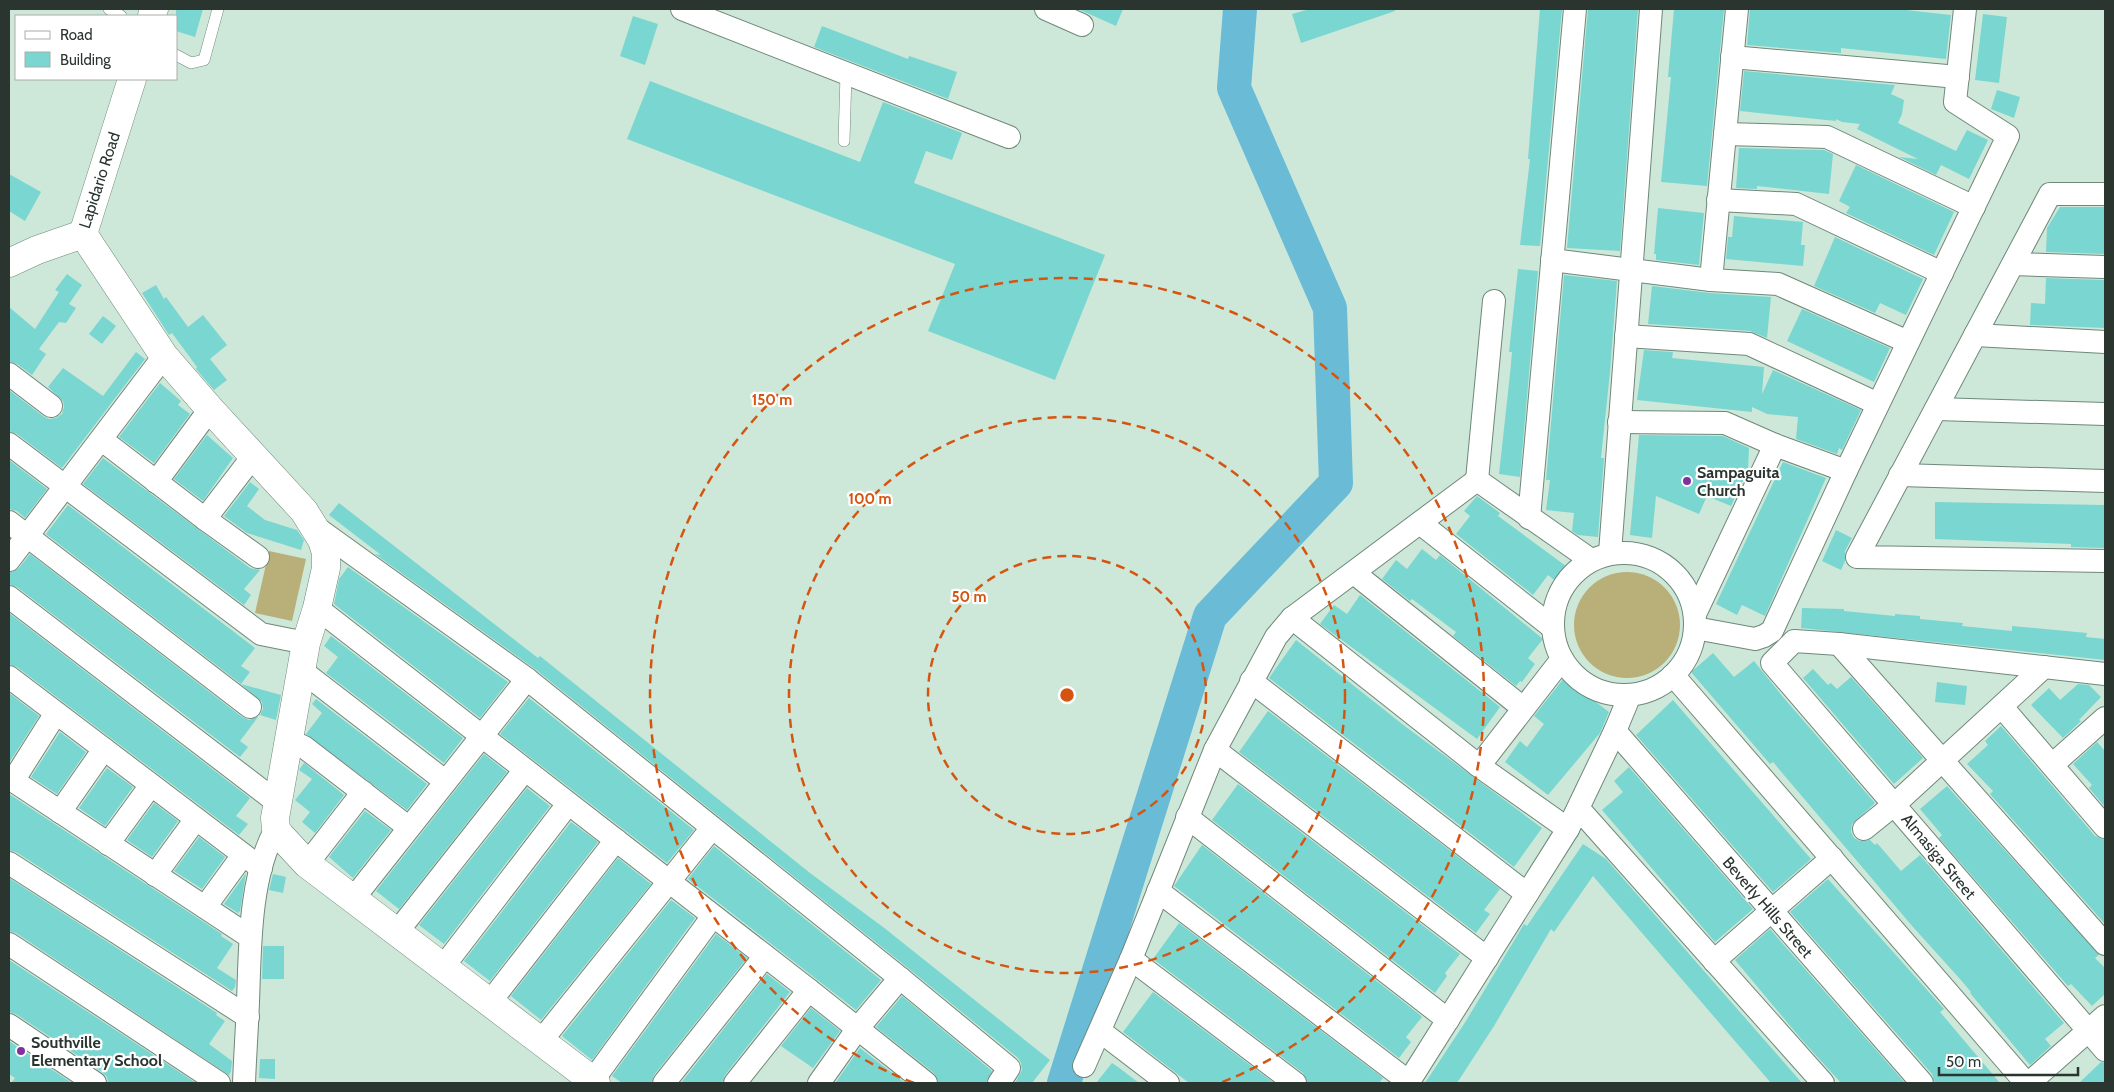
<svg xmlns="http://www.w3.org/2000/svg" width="2114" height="1092" viewBox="0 0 2114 1092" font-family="Cabin,sans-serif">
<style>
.green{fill:#b9af78}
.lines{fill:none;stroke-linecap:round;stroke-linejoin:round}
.river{stroke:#69bbd6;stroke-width:34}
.building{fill:#7ad6d1}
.service-casing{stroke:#6f887a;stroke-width:12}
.minor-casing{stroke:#6f887a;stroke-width:24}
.tertiary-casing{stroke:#6f887a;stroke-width:29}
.service{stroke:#fff;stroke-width:11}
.minor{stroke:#fff;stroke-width:22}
.tertiary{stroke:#fff;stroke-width:28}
.ring{fill:none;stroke:#d55510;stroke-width:2.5;stroke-dasharray:9 6}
.poi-dot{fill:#7f30a1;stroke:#fff;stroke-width:2}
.labels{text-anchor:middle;stroke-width:4.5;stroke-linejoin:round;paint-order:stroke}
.street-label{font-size:16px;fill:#2a352f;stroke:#fff}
.poi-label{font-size:16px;font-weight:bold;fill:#2a352f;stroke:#fff;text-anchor:start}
.centre{fill:#d55510;stroke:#fff;stroke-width:2.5}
.ring-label{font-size:15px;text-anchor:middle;font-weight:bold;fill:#d55510;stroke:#fff;stroke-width:4.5;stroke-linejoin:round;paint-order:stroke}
</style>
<rect width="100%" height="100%" fill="#cde8d8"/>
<!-- green -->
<g class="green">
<polygon points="269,551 306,559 292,621 255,613"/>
<circle cx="1627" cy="625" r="53"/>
</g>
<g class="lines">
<!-- river -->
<polyline class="river" points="1064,1083 1210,616 1336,483 1330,308 1234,88 1240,9"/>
</g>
<!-- building -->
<g class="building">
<polygon points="176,9 203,9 195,37 176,31"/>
<polygon points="1078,9 1123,9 1116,26"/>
<polygon points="1310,9 1394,9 1395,11 1301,43 1292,14"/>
<polygon points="1540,9 1562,9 1540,246 1520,245 1530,159 1528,159"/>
<polygon points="1588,9 1638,9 1620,251 1567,248"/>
<polygon points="1674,9 1724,9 1707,186 1661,182 1671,77 1668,77"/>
<polygon points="1750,9 1897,9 1951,15 1946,59 1841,48 1841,53 1747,45"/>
<polygon points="1983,14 2007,17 1999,83 1975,80"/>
<polygon points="633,16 658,24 645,65 620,56"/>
<polygon points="822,26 908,59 909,56 957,72 948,99 814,47"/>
<polygon points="1744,71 1895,85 1891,94 1904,100 1902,114 1898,123 1956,151 1967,130 1988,140 1969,179 1941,165 1936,175 1899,157 1918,159 1857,129 1860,124 1842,122 1836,119 1836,121 1740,111"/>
<polygon points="650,81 860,162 883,102 962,133 952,160 926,151 914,183 1105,255 1055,380 928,331 955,264 627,139"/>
<polygon points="1997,90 2020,97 2014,118 1991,109"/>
<polygon points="1739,148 1824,150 1833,154 1829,194 1757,186 1757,189 1736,188"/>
<polygon points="1856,165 1954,212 1934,255 1846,213 1850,207 1839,201"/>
<polygon points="9,174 41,192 25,221 9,211"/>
<polygon points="2060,207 2105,207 2105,254 2046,252 2047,228"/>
<polygon points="1658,208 1704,213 1699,265 1656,260 1656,254 1654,254"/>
<polygon points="1734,216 1803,222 1801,245 1805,245 1803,266 1726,259 1728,237 1732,237"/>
<polygon points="1835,237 1923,279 1906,315 1880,303 1875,313 1814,286"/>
<polygon points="1518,269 1538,271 1520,477 1499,474 1510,374 1512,352 1509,352"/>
<polygon points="67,274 82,285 69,304 76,308 66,323 59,322 39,349 46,354 32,375 17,364 9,361 9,307 35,329 59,292 55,290"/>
<polygon points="1564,275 1617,281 1610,372 1601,458 1604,458 1598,537 1578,535 1572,531 1574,513 1546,510 1550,480 1546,480"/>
<polygon points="2046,278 2105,280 2105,328 2030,325 2031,303 2045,304"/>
<polygon points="156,285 164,299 166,297 188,327 203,315 227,345 210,359 227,380 214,390 196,369 197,367 172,333 169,335 142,293"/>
<polygon points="1652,286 1710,293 1771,297 1767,338 1750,331 1648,324"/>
<polygon points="1802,309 1890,348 1874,382 1787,341"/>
<polygon points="103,316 116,326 102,344 89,334"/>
<polygon points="1644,350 1673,352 1672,358 1764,367 1762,394 1773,370 1861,410 1842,450 1839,448 1837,454 1796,439 1798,417 1767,414 1752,407 1752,412 1637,400"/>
<polygon points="136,352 145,359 62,468 17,434 9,431 9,390 43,416 49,419 56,418 62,414 64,407 63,401 48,387 63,368 103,396"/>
<polygon points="160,383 181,401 178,405 190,414 154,463 119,437"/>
<polygon points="207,435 233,458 203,501 174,479"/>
<polygon points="1639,435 1723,436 1749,448 1748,470 1731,506 1707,496 1699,514 1656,496 1652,538 1630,535"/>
<polygon points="103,458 250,568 260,570 244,589 251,595 244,605 83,484"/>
<polygon points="9,460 47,489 25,518 17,511 9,509"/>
<polygon points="1783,462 1826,478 1765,616 1742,605 1737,615 1716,604"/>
<polygon points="250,482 259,489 247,506 265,520 297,530 304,540 301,550 247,533 224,516"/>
<polygon points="1477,496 1500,513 1498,516 1570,569 1559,584 1548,575 1533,595 1456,534 1470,516 1464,511"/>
<polygon points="1935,502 2105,505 2105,548 2071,547 2071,544 1935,539"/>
<polygon points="339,503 538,658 540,656 810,873 883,927 1050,1060 1032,1083 1015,1083 1022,1070 1021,1063 1018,1058 908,968 535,669 375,554 381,555 329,515"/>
<polygon points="68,505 255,648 241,666 250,672 241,684 46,534"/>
<polygon points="1836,530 1852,538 1845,551 1845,561 1841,570 1822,561"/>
<polygon points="1422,549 1436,560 1440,555 1543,639 1528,658 1535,664 1522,682 1520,681 1516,686 1453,636 1456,632 1412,599 1410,601 1382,579 1396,560 1407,569"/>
<polygon points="30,554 242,717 249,720 258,717 240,741 248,747 240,757 17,587 9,584 9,573 19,568"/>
<polygon points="348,567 508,682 480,718 334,604 339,579"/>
<polygon points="1360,595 1500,707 1477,739 1320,624 1334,605 1347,614"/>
<polygon points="1802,608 1844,609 1844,611 1895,616 1895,614 1920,616 1920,619 1963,623 1962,626 2012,631 2012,626 2087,633 2086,637 2105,639 2105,660 1801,628"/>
<polygon points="9,613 250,798 236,816 248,824 239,835 17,667 9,664"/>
<polygon points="331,636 463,738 444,763 326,673 338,657 324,646"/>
<polygon points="1296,640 1406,727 1542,828 1514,867 1269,678"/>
<polygon points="1713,653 1734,677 1754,661 1783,697 1875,803 1852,824 1851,832 1854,838 1860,841 1870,840 1875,845 1877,843 1901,871 1920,855 2064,1023 2045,1039 2051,1046 2030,1065 1970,993 1971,992 1960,979 1913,927 1773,762 1770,764 1691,672"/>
<polygon points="1813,669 1828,685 1831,683 1837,689 1851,677 1923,758 1894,784 1803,678"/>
<polygon points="1564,678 1609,712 1600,733 1548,795 1505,762 1520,741 1527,747 1544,724 1534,716"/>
<polygon points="1937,682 1967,686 1965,705 1935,702"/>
<polygon points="241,684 281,695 276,720 260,715 263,709 262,702"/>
<polygon points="2078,684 2089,685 2101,697 2079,720 2081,721 2063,738 2031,705 2049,688 2060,700"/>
<polygon points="9,693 39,716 9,763"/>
<polygon points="529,698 694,830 667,863 500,734"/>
<polygon points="316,699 427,784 407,810 306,734 322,713 312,704"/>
<polygon points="1673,700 1811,859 1773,892 1636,735"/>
<polygon points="1268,711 1500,889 1484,910 1490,914 1476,933 1239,752"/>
<polygon points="2001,726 2095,836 2105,840 2105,924 1990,794 1993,791 1991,789 1967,764 1988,745 1985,741"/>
<polygon points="60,732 86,752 57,794 31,777"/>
<polygon points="2097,742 2105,751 2105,807 2089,788 2092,785 2073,764"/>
<polygon points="484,754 507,772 399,909 376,891"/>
<polygon points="304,763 344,795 315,833 302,822 310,812 295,800 312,779 299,770"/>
<polygon points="1629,767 1753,909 1715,942 1602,810 1623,792 1614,781"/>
<polygon points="107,768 133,787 105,826 79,808"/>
<polygon points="1238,784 1460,954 1445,973 1447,976 1435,993 1212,820"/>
<polygon points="1947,786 2099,955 2095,958 2105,968 2105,994 2092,1006 2071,984 2068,986 1939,838 1942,835 1920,809"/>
<polygon points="527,788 550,806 444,944 419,925"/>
<polygon points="9,794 222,934 221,936 233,944 217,968 236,980 235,987 232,991 16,852 9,850"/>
<polygon points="154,803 178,821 152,857 127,840"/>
<polygon points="365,811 391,830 353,878 329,857"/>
<polygon points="571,822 598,842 490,981 464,961"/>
<polygon points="199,837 225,857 202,889 174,871"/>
<polygon points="1583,844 1606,859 1802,1083 1771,1083 1593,876 1554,932 1551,929 1494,1026 1457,1083 1425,1083 1466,1021 1524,924 1527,926"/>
<polygon points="1202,845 1419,1014 1422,1017 1406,1037 1411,1042 1399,1058 1174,886"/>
<polygon points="714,846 881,980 856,1010 688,879"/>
<polygon points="618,858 651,884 541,1020 511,996"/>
<polygon points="246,873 240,911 238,913 224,904"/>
<polygon points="273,874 286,877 283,893 269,890"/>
<polygon points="9,878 217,1013 216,1015 225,1021 209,1044 232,1061 231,1071 229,1075 16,933 9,931"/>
<polygon points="1828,879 1944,1009 1940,1012 2000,1083 1935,1083 1932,1074 1790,912"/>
<polygon points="671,900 695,918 592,1060 562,1036"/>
<polygon points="1179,923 1383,1078 1379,1083 1308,1083 1303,1073 1153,959"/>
<polygon points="1770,929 1905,1083 1841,1083 1802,1040 1735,960"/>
<polygon points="716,934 747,958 654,1075 651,1083 622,1083 612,1076"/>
<polygon points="263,946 284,946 284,979 262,979"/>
<polygon points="9,960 196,1083 108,1083 107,1077 102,1072 16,1014 9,1012"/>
<polygon points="767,974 790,992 725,1075 722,1083 681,1083"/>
<polygon points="1153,992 1274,1083 1189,1083 1123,1032"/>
<polygon points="902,996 992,1071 986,1083 939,1083 934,1073 876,1027"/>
<polygon points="811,1008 840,1031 813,1068 781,1046"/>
<polygon points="9,1041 72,1083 11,1083 15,1078 9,1074"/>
<polygon points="860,1048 905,1083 836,1082"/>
<polygon points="260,1059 275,1059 275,1079 259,1078"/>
<polygon points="2101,1062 2105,1063 2105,1083 2079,1083"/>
<polygon points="1112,1063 1118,1067 1139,1083 1096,1083"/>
</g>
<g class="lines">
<defs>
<g id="service">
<polyline points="109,9 121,16"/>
<polyline points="176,55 191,63 204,60 218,9"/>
<polyline points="844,141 846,74"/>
</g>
<g id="minor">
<polyline points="682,9 1009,137"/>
<polyline points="1046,9 1082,25"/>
<polyline points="1732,57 1958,77"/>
<polyline points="1725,134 1827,137 1974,207"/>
<polyline points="2105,194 2050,194 1857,557 2105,561"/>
<polyline points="1718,200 1796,204 1942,273"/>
<polyline points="1552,260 1711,280 1778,284 1908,342"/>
<polyline points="2013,264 2105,267"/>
<polyline points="1711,280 1737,9"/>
<polyline points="1975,335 2105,342"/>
<polyline points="1626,336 1749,344 1878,404"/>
<polyline points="9,374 51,406"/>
<polyline points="1936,409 2105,414"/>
<polyline points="1619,422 1725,423 1775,445 1846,471"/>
<polyline points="102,440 205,519 258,557"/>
<polyline points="9,444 261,634 306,643"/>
<polyline points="1900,475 2105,481"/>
<polyline points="1477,480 1494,301"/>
<polyline points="156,482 210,409"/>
<polyline points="1529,518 1575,9"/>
<polyline points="205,519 254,455"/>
<polyline points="9,522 250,707"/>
<polyline points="1420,523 1552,627"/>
<polyline points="314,526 527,679 900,978 1009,1068 999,1083"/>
<polyline points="1610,553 1651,9"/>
<circle cx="1624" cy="624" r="71"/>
<polyline points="9,560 164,356"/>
<polyline points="1354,573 1523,708"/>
<polyline points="9,597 278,803"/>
<polyline points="317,608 809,990 926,1083"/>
<polyline points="1695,614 1775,445"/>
<polyline points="1292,618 1479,766 1568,829"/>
<polyline points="1695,628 1755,639 1764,636 1772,631 1846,471 2008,136 1955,102 1965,9"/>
<polyline points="1839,644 2105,944"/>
<polyline points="302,671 445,781"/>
<polyline points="2105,674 1839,644 1794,641 1772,663 2105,1050"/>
<polyline points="1673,675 2026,1083"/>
<polyline points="9,677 261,868"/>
<polyline points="1251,681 1527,894"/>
<polyline points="2002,707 2105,827"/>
<polyline points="1615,731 1922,1083"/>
<polyline points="289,740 304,747 408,827"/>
<polyline points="1215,750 1487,958"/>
<polyline points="2052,765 2105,718"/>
<polyline points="1479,766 1562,659"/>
<polyline points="9,778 250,937"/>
<polyline points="13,781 56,713"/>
<polyline points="1579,809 1823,1083"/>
<polyline points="60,812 104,749"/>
<polyline points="1187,817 1448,1020"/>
<polyline points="1864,829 1895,804 2044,667"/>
<polyline points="108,844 151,785"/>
<polyline points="9,863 248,1017"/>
<polyline points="307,864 363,792"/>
<polyline points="155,875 196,819"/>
<polyline points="1158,891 1409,1082"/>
<polyline points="353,899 527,679"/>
<polyline points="205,907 243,855"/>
<polyline points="397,932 524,771"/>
<polyline points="9,944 219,1083"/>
<polyline points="1131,959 1295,1083"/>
<polyline points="1714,961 1832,858"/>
<polyline points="443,967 568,804"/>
<polyline points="490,1002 616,840"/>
<polyline points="9,1025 95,1083"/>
<polyline points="1100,1031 1168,1083"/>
<polyline points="541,1041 712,828"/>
<polyline points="1084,1066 1131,959 1215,750 1276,637 1292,618 1477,480 1591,560"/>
<polyline points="593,1080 713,916"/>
<path d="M244 1083C245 1056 247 1029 248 1002 250 950 249 876 276 829"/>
<polyline points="664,1083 765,956"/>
<polyline points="735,1083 809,990"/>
<polyline points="819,1083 858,1028 900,978"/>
<polyline points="1408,1083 1568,829 1615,731 1630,695"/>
<polyline points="2029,1083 2105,1016"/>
</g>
<g id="tertiary">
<polyline points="152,16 154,9"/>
<polyline points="83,234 164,356 210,409 304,511 322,540 326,553 326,568 317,608 306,643 275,818 276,829 280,835 307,864 596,1083"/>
<polyline points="9,263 37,250 83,234 132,79"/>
</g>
</defs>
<!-- service casing -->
<use href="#service" class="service-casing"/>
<!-- minor casing -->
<use href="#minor" class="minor-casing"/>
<!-- tertiary casing -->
<use href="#tertiary" class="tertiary-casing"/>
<!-- service -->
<use href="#service" class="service"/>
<!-- minor -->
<use href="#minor" class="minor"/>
<!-- tertiary -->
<use href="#tertiary" class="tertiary"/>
</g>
<!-- distance rings -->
<g class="ring">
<circle cx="1067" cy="695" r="139"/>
<circle cx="1067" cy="695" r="278"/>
<path d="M914 1083A417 417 0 1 1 1220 1083"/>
</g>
<!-- markers -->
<g class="poi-dot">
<circle cx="1687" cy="481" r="5"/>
<circle cx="21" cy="1051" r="5"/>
</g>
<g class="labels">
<!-- street labels -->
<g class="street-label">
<text transform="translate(99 180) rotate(-72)" y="6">Lapidario Road</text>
<text transform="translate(1939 856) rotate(50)" y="6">Almasiga Street</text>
<text transform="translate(1768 907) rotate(49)" y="6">Beverly Hills Street</text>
</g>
<!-- poi labels -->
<g class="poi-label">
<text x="1697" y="478">Sampaguita<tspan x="1697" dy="18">Church</tspan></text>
<text x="31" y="1048">Southville<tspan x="31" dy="18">Elementary School</tspan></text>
</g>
</g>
<circle cx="1067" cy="695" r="8" class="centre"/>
<g class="ring-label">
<text x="772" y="405">150 m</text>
<text x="870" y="504">100 m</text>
<text x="969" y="602">50 m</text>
</g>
<!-- border -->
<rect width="2114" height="1092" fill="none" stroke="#2a352f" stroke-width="20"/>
<!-- legend -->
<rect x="15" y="15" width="162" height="65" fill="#ffffff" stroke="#aaaeac"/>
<rect x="25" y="31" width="25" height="8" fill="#ffffff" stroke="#aaaeac"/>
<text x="60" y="40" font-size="15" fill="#2a352f">Road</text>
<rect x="25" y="52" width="25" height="15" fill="#7ad6d1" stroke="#aaaeac"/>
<text x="60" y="65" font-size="15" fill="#2a352f">Building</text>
<!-- scale -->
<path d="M1939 1067v8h139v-8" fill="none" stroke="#2a352f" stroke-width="2.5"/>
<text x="1946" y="1067" font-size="15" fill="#2a352f" stroke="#ffffff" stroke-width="4" paint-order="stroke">50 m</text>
</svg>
